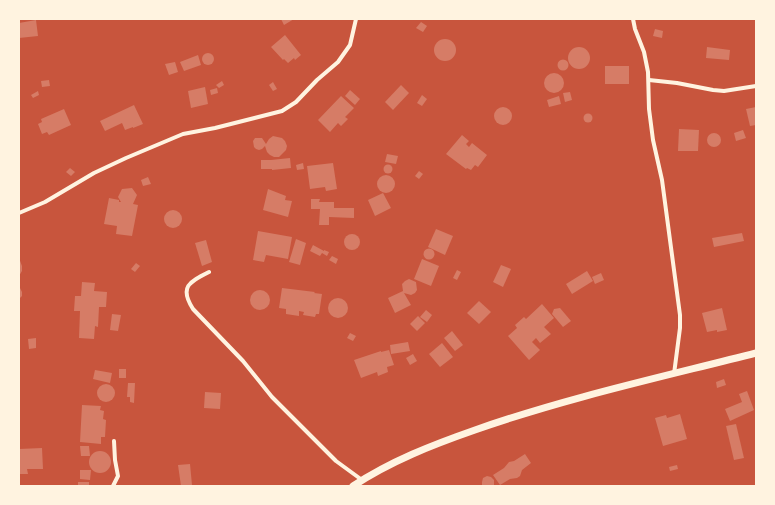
<svg xmlns="http://www.w3.org/2000/svg" width="775" height="505" viewBox="0 0 775 505" font-family="'Titillium Web',sans-serif">
<style>
.building{fill:#d67c66}
.lines{fill:none;stroke-linecap:round;stroke-linejoin:round}
.minor{stroke:#fff3e0;stroke-width:4}
.tertiary{stroke:#fff3e0;stroke-width:7}
</style>
<rect width="100%" height="100%" fill="#c8553d"/>
<!-- building -->
<g class="building">
<polygon points="281,19 294,19 284,25"/>
<polygon points="36,20 38,36 19,38 19,23"/>
<polygon points="421,22 427,26 423,32 416,28"/>
<polygon points="655,29 663,31 662,38 653,36"/>
<polygon points="285,35 301,55 295,60 294,58 288,63 284,59 283,60 271,47"/>
<circle cx="445" cy="50" r="11"/>
<polygon points="707,47 730,50 729,60 706,58"/>
<circle cx="579" cy="58" r="11"/>
<circle cx="208" cy="59" r="6"/>
<polygon points="198,55 201,65 184,71 180,62"/>
<circle cx="563" cy="65" r="5.5"/>
<polygon points="175,62 178,72 169,75 165,64"/>
<rect x="605" y="66" width="24" height="18"/>
<circle cx="554" cy="83" r="10"/>
<polygon points="49,80 50,86 42,87 41,81"/>
<polygon points="222,81 224,85 219,88 216,85"/>
<polygon points="273,82 277,89 273,91 269,85"/>
<polygon points="401,85 409,93 393,110 385,102"/>
<polygon points="205,87 208,104 191,108 188,91"/>
<polygon points="217,88 218,93 211,95 210,90"/>
<polygon points="350,90 360,99 355,105 345,96"/>
<polygon points="38,91 39,95 33,98 31,95"/>
<polygon points="570,92 572,100 565,102 563,93"/>
<polygon points="422,95 427,99 422,106 417,103"/>
<polygon points="341,96 354,108 345,117 348,119 341,126 338,123 330,132 318,120"/>
<polygon points="559,96 561,104 549,107 547,100"/>
<polygon points="134,105 143,124 133,128 133,127 125,130 122,123 105,131 100,121"/>
<polygon points="756,107 756,125 750,126 746,109"/>
<circle cx="503" cy="116" r="9"/>
<polygon points="64,109 71,125 49,135 47,132 42,134 38,124 42,122 41,119"/>
<circle cx="588" cy="118" r="4.5"/>
<polygon points="679,129 699,130 698,151 678,151"/>
<polygon points="743,130 746,138 736,141 734,133"/>
<circle cx="714" cy="140" r="7"/>
<polygon points="462,135 469,141 466,144 469,147 472,143 487,155 478,167 475,165 471,170 467,168 466,169 446,154"/>
<polygon points="273,136 282,138 285,141 287,146 286,150 279,157 274,157 270,155 267,152 265,146 262,149 259,150 256,149 254,147 253,141 255,138 262,138 266,144 269,139"/>
<polygon points="387,154 398,156 396,164 385,162"/>
<polygon points="290,158 291,168 272,170 272,169 261,169 261,160 271,160"/>
<polygon points="303,163 304,169 297,170 296,165"/>
<polygon points="333,163 337,189 326,191 325,187 310,189 307,166"/>
<circle cx="388" cy="169" r="4.5"/>
<polygon points="70,168 75,172 71,176 66,172"/>
<polygon points="419,171 423,174 419,179 415,176"/>
<circle cx="386" cy="184" r="9"/>
<polygon points="148,177 151,184 143,186 141,180"/>
<polygon points="132,188 137,195 133,204 138,205 132,236 116,234 117,226 104,224 109,198 119,200 119,202 121,202 118,197 122,189"/>
<polygon points="268,189 286,196 285,200 292,201 288,217 263,210"/>
<polygon points="383,193 391,208 375,216 368,200"/>
<polygon points="311,199 320,199 319,202 334,202 334,208 354,208 354,218 329,217 329,225 319,225 320,209 311,209"/>
<circle cx="173" cy="219" r="9"/>
<polygon points="436,229 453,236 445,255 428,247"/>
<polygon points="258,231 292,237 288,259 266,255 264,262 253,260"/>
<polygon points="742,233 744,241 714,247 712,238"/>
<circle cx="352" cy="242" r="8"/>
<polygon points="296,239 306,243 300,265 289,262"/>
<polygon points="206,240 212,262 202,266 195,243"/>
<polygon points="313,245 324,251 324,250 329,252 327,256 322,253 320,256 310,251"/>
<circle cx="429" cy="254" r="5.5"/>
<polygon points="332,256 338,259 336,264 329,260"/>
<polygon points="19,258 22,266 22,271 19,276"/>
<polygon points="422,259 439,266 431,286 414,279"/>
<polygon points="136,263 140,266 135,272 131,269"/>
<polygon points="501,265 511,269 503,287 493,282"/>
<polygon points="457,270 461,272 457,280 453,278"/>
<polygon points="587,271 593,281 572,294 566,284"/>
<polygon points="601,273 604,280 595,284 592,277"/>
<polygon points="409,279 416,282 417,290 415,293 411,295 404,293 411,305 395,313 388,298 403,291 402,284 405,281"/>
<polygon points="82,282 95,283 94,291 107,292 106,307 99,307 98,327 95,326 94,339 79,338 80,311 74,311 75,296 81,296"/>
<polygon points="19,286 22,292 22,296 19,299"/>
<polygon points="282,288 315,292 314,293 322,294 319,314 316,314 315,317 303,315 304,312 299,311 299,316 286,314 286,309 279,308"/>
<circle cx="260" cy="300" r="10"/>
<circle cx="338" cy="308" r="10"/>
<polygon points="479,301 491,312 479,324 467,313"/>
<polygon points="542,304 554,318 544,327 551,334 540,343 536,338 532,342 540,350 529,360 508,336 517,328 515,325 524,317 526,319"/>
<polygon points="560,308 571,321 563,327 552,314 554,309"/>
<polygon points="722,308 727,330 717,332 717,330 707,332 702,313"/>
<polygon points="426,310 432,315 427,322 420,317"/>
<polygon points="112,314 121,315 118,331 110,330"/>
<polygon points="418,316 425,323 417,331 410,324"/>
<polygon points="452,331 463,345 455,351 444,338"/>
<polygon points="350,333 356,336 353,341 347,338"/>
<polygon points="36,338 36,348 29,349 28,339"/>
<polygon points="408,342 410,351 391,354 390,345"/>
<polygon points="442,343 453,357 440,367 429,354"/>
<polygon points="389,350 394,365 387,367 388,372 378,376 377,372 361,378 354,360 381,351 381,352"/>
<polygon points="413,354 417,361 410,365 406,358"/>
<rect x="119" y="369" width="7" height="9"/>
<polygon points="95,370 112,373 110,383 93,379"/>
<polygon points="724,379 726,385 717,388 716,382"/>
<polygon points="128,383 135,383 134,403 130,402 130,397 127,397"/>
<circle cx="106" cy="393" r="9"/>
<polygon points="747,391 754,410 730,421 725,409 742,402 739,394"/>
<polygon points="205,392 221,393 220,409 204,408"/>
<polygon points="82,405 101,406 100,410 104,411 103,419 106,420 105,437 101,437 101,444 80,442"/>
<polygon points="680,414 687,439 663,446 655,418 666,415 667,418"/>
<polygon points="736,424 744,458 734,460 726,426"/>
<polygon points="80,446 89,446 90,456 81,456"/>
<polygon points="42,448 43,469 27,469 28,474 19,474 19,449"/>
<circle cx="100" cy="462" r="11"/>
<polygon points="525,454 531,463 522,470 520,476 517,478 510,479 500,485 493,475 504,468 509,462 514,461"/>
<polygon points="190,464 192,485 181,486 178,465"/>
<polygon points="677,465 678,469 670,471 669,467"/>
<polygon points="80,470 91,470 90,480 80,479"/>
<polygon points="487,476 491,477 494,480 494,486 482,486 482,482 483,478"/>
<rect x="78" y="482" width="11" height="4"/>
</g>
<g class="lines">
<!-- minor -->
<g class="minor">
<polyline points="633,19 635,29 644,52 648,72 649,109 653,140 662,180 680,315 680,328 674,374"/>
<polyline points="649,80 677,83 713,90 724,91 756,86"/>
<polyline points="19,213 45,202 94,173 126,158 183,134 215,128 282,111 296,102 317,80 338,62 350,45 356,19"/>
<path d="M209 272C189 282 179 287 193 309L243 361 272 397 336 461 362 480"/>
<polyline points="113,486 118,476 115,460 114,441"/>
</g>
<!-- tertiary -->
<path class="tertiary" d="M353 486C391 461 432 445 475 430 566 398 662 377 756 353"/>
</g>
<!-- border -->
<rect width="775" height="505" fill="none" stroke="#fff3e0" stroke-width="40"/>
</svg>
